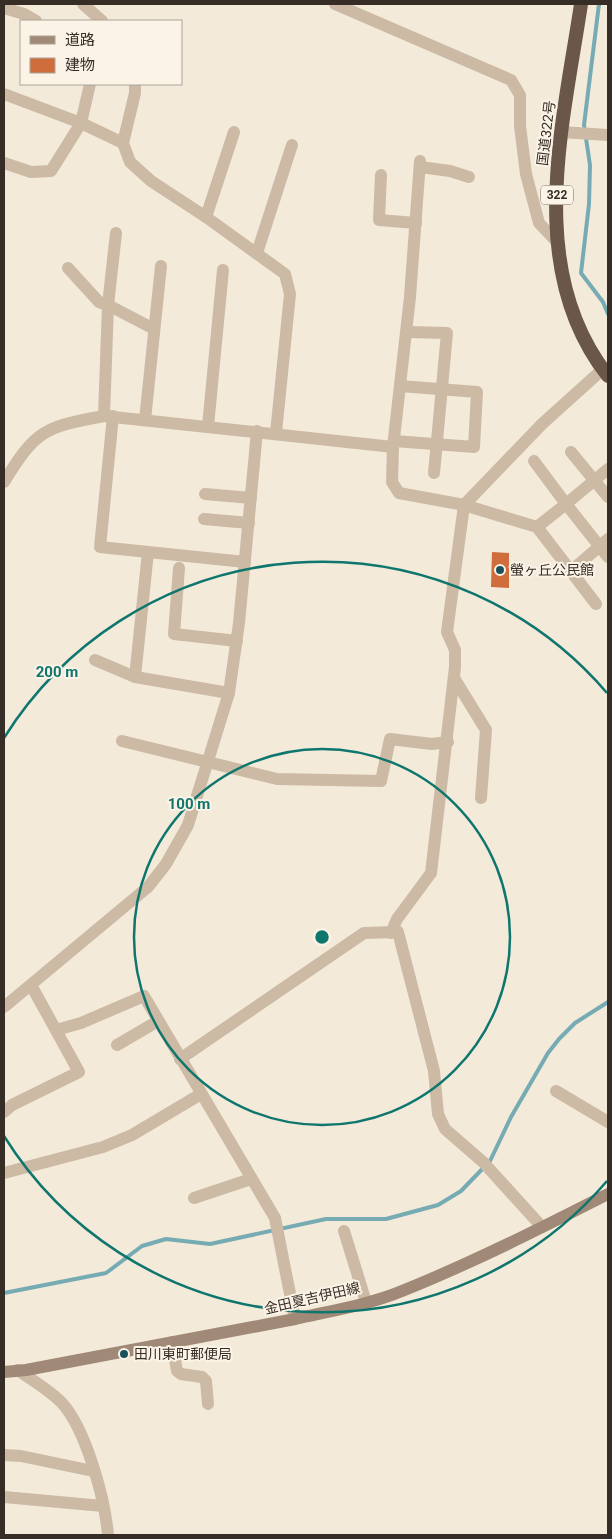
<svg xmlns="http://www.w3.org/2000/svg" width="612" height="1539" viewBox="0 0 612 1539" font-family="Roboto,'Noto Sans JP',sans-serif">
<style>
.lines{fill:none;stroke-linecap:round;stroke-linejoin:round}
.stream{stroke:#76abb3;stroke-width:4}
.building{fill:#cf6d3c}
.minor{stroke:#ccbaa5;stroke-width:12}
.tertiary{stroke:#ccbaa5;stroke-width:12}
.secondary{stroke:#a08976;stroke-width:12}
.trunk{stroke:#6a574a;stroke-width:14}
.ring{fill:none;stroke:#0f766e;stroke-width:2.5}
.poi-dot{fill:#19525c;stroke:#fbf3e6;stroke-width:2}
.labels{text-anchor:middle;stroke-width:4;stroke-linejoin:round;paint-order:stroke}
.shield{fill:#fbf3e6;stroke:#726860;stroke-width:1}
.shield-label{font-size:12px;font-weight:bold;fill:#372d27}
.street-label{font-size:14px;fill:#372d27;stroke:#fbf3e6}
.poi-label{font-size:14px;fill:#372d27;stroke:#fbf3e6;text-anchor:start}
.centre{fill:#0f766e;stroke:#fbf3e6;stroke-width:2.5}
.ring-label{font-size:15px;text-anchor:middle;font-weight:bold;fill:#0f766e;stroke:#fbf3e6;stroke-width:4;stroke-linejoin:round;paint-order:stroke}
</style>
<rect width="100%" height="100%" fill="#f3eada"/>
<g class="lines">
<!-- stream -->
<g class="stream">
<polyline points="599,4 584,125 590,165 589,204 581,273 603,302 608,314"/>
<polyline points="4,1293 106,1273 142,1246 166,1239 210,1244 326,1219 386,1219 438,1205 461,1191 490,1161 511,1117 548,1053 559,1039 575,1023 608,1002"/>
</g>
</g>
<!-- building -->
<polygon class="building" points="492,552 509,553 509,588 491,587"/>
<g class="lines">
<!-- minor -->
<g class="minor">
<polyline points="83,4 102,21"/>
<polyline points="335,4 511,80 520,95 520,126 526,174 539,223 556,241"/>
<polyline points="4,8 24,14 36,21"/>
<polyline points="135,84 135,93 123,143 130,162 151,181 206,217 285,274 290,294 276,433"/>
<polyline points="4,94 81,123 90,84"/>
<polyline points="561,132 608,135"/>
<polyline points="420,161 410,297 393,447 392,482 399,493 464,505 537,527 596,604"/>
<polyline points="4,163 31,172 51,171 81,123 123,143"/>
<polyline points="420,167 450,171 469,177"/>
<polyline points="381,175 379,220 416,223"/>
<polyline points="206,217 234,132"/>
<polyline points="257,253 292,145"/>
<polyline points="68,268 99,302 108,305 154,329"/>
<polyline points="407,332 447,333 434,473"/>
<polyline points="104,416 108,305 116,233"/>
<polyline points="113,416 100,547 245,562"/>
<polyline points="145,420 161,266"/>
<polyline points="208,426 223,270"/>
<polyline points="394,441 474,447 477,392 400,386"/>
<polyline points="571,452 608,497"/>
<polyline points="534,461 566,504 608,469"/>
<polyline points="205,494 251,498"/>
<polyline points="204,519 249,523"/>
<polyline points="537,527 566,504 608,557"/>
<polyline points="179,568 174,634 237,641"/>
<polyline points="571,571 608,539"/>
<polyline points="95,660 135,677 229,693"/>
<polyline points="135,677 148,552"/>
<polyline points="454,678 486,730 481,798"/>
<polyline points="122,741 277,779 381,781 390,739 432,744 448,742"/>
<polyline points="391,933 397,919 431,873 455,667 455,650 447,632 464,505 542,424 603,369"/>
<polyline points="4,1007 148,887 166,864 188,825 229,693 239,623 257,431"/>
<polyline points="56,1030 81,1023 144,996 275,1218 295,1319"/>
<polyline points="117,1045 158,1021"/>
<polyline points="180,1059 364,933 398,932 434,1071 438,1114 445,1129 483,1162 542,1227"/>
<polyline points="556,1091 608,1122"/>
<polyline points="4,1112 12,1105 79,1072 31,985"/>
<polyline points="4,1173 103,1147 132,1135 201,1094"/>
<polyline points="194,1198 251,1179"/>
<polyline points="344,1231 366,1302"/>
<polyline points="172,1342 177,1371 181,1374 202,1377 206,1381 208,1404"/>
<path d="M18 1370C32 1380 49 1390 61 1402 86 1428 105 1500 108 1535"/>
<polyline points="4,1455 21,1456 93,1471"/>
<polyline points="4,1497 103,1506"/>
</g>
<!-- tertiary -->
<path class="tertiary" d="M4 482C36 430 44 427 104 416L393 447"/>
<!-- secondary -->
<path class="secondary" d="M4 1372 26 1370 295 1319C330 1311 368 1305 402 1291 472 1263 541 1228 608 1194"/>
<!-- trunk -->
<path class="trunk" d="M581 4C563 125 524 270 608 376"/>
</g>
<!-- distance rings -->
<g class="ring">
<circle cx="322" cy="937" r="188"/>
<path d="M607 1181A375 375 0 0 1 4 1136M4 738A375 375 0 0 1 607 693"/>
</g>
<!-- markers -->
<g class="poi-dot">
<circle cx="500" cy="570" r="5"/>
<circle cx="124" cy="1354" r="5"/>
</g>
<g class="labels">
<!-- shield labels -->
<rect class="shield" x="541" y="185.5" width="32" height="19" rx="4"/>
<g class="shield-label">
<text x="557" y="199">322</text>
</g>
<!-- street labels -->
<g class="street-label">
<text transform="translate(546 133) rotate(-83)" y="5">国道322号</text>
<text transform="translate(312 1298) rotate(-13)" y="5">金田夏吉伊田線</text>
</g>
<!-- poi labels -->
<g class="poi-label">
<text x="510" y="575">螢ヶ丘公民館</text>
<text x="134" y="1359">田川東町郵便局</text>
</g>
</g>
<circle cx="322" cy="937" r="8" class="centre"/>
<g class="ring-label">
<text x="57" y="677">200 m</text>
<text x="189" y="809">100 m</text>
</g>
<!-- border -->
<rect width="612" height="1539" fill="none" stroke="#372d27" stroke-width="10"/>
<!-- legend -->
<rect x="20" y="20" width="162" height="65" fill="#fbf3e6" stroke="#ada49a"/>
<rect x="30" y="36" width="25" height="8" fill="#a08976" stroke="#ada49a"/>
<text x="65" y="45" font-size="15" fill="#372d27">道路</text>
<rect x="30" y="58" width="25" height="15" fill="#cf6d3c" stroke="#ada49a"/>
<text x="65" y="70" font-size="15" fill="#372d27">建物</text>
</svg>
